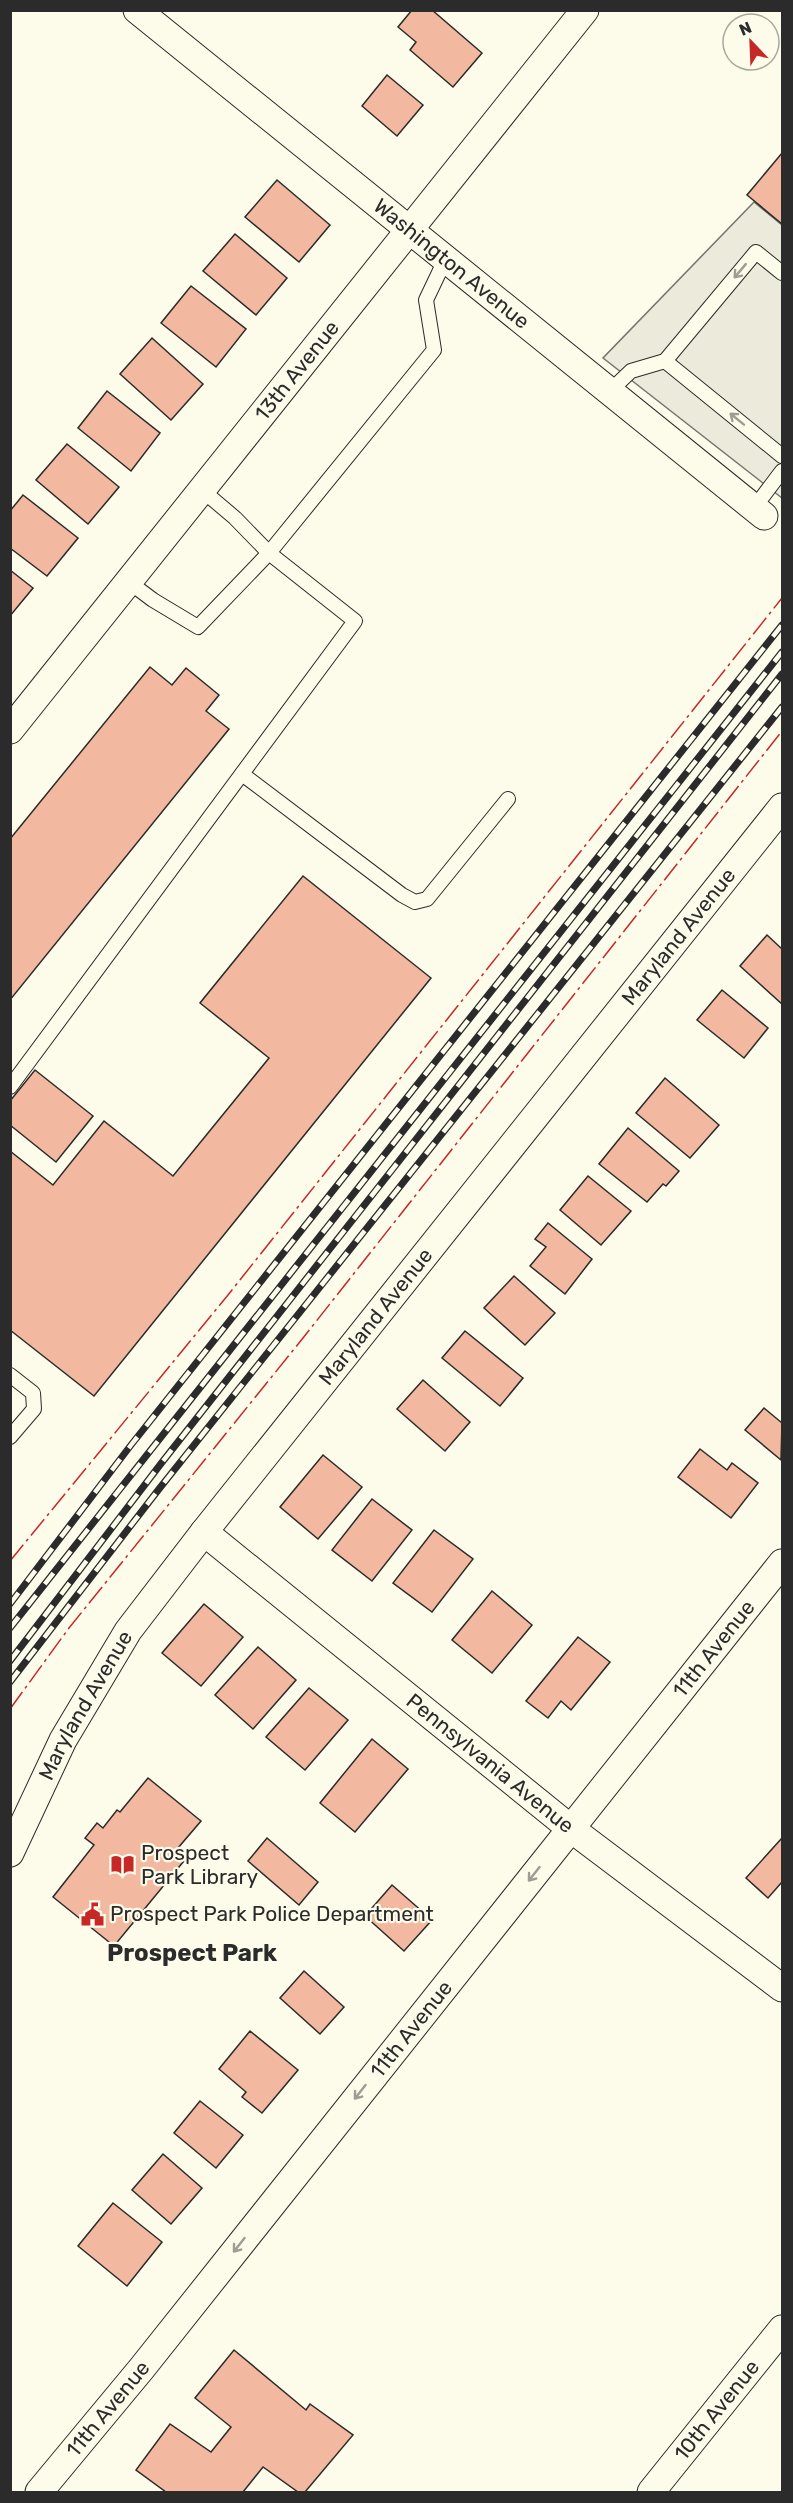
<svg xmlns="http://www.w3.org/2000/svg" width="793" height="2503" viewBox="0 0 793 2503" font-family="Rubik,sans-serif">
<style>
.parking{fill:#eceadb;stroke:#74746e;stroke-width:1.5}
.building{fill:#f2b8a0;stroke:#2b2b2b;stroke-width:1.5}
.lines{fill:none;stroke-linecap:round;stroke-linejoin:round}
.service-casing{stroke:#2b2b2b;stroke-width:16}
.minor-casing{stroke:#2b2b2b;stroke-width:29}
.service{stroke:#fdfbea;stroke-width:14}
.minor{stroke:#fdfbea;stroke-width:27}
.rail-casing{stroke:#2b2b2b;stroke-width:7}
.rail{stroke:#fdfbea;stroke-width:4.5;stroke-dasharray:14;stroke-linecap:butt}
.power{stroke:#c62828;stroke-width:1.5;stroke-dasharray:21 4.5 3 4.5;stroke-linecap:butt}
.oneway{stroke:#9e9d94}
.labels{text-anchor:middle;stroke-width:4.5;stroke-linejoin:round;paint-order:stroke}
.street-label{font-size:21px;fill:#2b2b2b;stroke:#fdfbea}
.poi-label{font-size:21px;fill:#2b2b2b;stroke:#fdfbea;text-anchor:start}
.quarter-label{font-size:24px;font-weight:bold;fill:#2b2b2b;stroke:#fdfbea}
</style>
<rect width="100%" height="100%" fill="#fdfbea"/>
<!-- parking -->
<polygon class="parking" points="754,202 782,225 782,498 603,358"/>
<!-- building -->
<g class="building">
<polygon points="412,10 432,10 482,53 453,87 410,50 416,42 398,27"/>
<polygon points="387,75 423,105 397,136 362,106"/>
<polygon points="782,153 782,224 747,195"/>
<polygon points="277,180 330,225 299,262 245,217"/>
<polygon points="235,234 287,278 256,315 203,271"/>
<polygon points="191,286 246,329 216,367 161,323"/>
<polygon points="152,338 203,384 171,420 120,374"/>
<polygon points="107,391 160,433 131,471 78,428"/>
<polygon points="67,444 119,487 88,524 36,480"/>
<polygon points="23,495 78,538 47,576 10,548 10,511"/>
<polygon points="10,570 33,588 10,616"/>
<polygon points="150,667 172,685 186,668 219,695 206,711 229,729 10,1000 10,839"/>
<polygon points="303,876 431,978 94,1396 10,1330 10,1151 53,1185 104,1121 173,1176 269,1058 200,1003"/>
<polygon points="767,935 782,949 782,1004 740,966"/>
<polygon points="722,990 768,1028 744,1058 697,1020"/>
<polygon points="35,1070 93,1116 56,1162 10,1125 10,1101"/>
<polygon points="665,1078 719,1125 690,1158 636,1113"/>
<polygon points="628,1128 679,1171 666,1186 663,1184 647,1202 599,1164"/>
<polygon points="588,1176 631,1211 601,1245 560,1210"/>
<polygon points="548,1223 592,1259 565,1294 530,1266 546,1247 535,1239"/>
<polygon points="514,1276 555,1313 525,1345 484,1308"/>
<polygon points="465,1331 523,1378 500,1406 442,1358"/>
<polygon points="423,1380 470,1422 445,1451 397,1409"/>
<polygon points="764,1408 782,1423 781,1460 745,1430"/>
<polygon points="700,1449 727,1470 732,1463 758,1483 731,1518 678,1477"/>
<polygon points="323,1455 362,1487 318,1539 280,1507"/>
<polygon points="372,1499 412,1530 372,1581 332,1550"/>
<polygon points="434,1530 473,1559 432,1612 393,1583"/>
<polygon points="492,1591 532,1625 492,1673 452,1640"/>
<polygon points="204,1604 243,1637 201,1686 162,1653"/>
<polygon points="578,1637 610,1662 571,1710 561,1701 548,1718 526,1701"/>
<polygon points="258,1647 296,1680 253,1729 215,1695"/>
<polygon points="309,1688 348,1720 305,1770 266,1737"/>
<polygon points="372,1739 408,1769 355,1832 320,1803"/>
<polygon points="148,1778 201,1821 178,1848 188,1856 114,1946 53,1897 94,1845 85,1838 97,1823 103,1828 117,1810 120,1812"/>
<polygon points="267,1838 318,1882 299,1905 248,1861"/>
<polygon points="782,1838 782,1882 768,1898 746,1878"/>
<polygon points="392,1885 432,1920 404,1951 365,1916"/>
<polygon points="304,1971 344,2007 320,2034 280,1998"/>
<polygon points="250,2031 298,2070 262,2113 242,2097 246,2092 219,2069"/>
<polygon points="200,2101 243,2135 216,2168 174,2133"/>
<polygon points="163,2154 202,2188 171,2224 132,2190"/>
<polygon points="113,2203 162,2242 127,2286 78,2246"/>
<polygon points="234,2350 306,2410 310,2404 353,2435 305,2492 298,2492 263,2467 243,2492 166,2492 136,2470 170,2424 211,2452 231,2427 195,2398"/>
</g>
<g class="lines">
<defs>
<g id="service">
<polyline points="665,361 782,456"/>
<polyline points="609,392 631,371 665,361 756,252 782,273"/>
<polyline points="754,508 782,471"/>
<polyline points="129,582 153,600 198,627 269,553 434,350 426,300 445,260"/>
<polyline points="242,774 402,895 415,902 427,899 508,799"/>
<polyline points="10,1087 355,621 269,553 235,518 202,490"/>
<polyline points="10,1375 33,1393 34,1409 10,1437"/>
</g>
<g id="minor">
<path id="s1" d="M137 10 764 516"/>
<path id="s2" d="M10 730 585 10"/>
<path id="s3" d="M204 1532 570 1828 782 1988"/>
<path id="s4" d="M10 1853 63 1740 128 1631 204 1532 782 807"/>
<path id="s5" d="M39 2492 142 2368 782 1563"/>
<path id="s6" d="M651 2492 782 2329"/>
</g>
</defs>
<!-- service casing -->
<use href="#service" class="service-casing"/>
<!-- minor casing -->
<use href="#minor" class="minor-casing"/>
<!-- service -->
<use href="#service" class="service"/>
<!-- minor -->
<use href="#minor" class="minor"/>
<defs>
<g id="rail">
<polyline points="10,1604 131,1445 782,625"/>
<polyline points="10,1628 782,652"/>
<polyline points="10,1661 163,1461 782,674"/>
<polyline points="10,1682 159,1489 782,707"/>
</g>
</defs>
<!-- rail casing -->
<use href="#rail" class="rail-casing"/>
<!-- rail -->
<use href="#rail" class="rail"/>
<!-- power -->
<g class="power">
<polyline points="10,1561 228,1295 782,598"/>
<polyline points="10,1709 69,1628 303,1338 782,731"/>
</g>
</g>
<!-- one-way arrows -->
<defs><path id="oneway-shaft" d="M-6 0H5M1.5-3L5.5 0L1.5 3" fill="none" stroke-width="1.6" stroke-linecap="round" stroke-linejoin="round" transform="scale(1.5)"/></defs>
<g class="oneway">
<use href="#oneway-shaft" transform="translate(740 271) rotate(130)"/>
<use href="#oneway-shaft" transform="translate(737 419) rotate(-141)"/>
<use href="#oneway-shaft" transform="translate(534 1874) rotate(128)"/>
<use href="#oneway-shaft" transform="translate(360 2092) rotate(128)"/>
<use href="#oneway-shaft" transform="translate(239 2245) rotate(128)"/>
</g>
<!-- icons -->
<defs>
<symbol id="library-bare" viewBox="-9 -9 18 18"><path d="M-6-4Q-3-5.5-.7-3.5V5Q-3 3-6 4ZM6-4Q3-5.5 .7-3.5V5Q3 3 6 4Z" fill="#c62828" stroke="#fdfbea" stroke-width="2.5" paint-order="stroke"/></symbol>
<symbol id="civic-bare" viewBox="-9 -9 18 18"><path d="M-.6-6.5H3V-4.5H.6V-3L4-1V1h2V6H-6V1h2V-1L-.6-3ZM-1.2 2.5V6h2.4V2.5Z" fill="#c62828" stroke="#fdfbea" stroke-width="2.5" paint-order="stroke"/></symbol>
</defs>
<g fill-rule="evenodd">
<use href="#library-bare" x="106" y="1848" width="33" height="33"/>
<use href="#civic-bare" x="76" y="1898" width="33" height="33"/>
</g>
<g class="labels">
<!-- street labels -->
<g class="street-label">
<text dy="7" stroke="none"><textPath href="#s1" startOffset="404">Washington Avenue</textPath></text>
<text dy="7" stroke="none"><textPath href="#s2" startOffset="460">13th Avenue</textPath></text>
<text dy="7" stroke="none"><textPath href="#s4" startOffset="1138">Maryland Avenue</textPath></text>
<text dy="7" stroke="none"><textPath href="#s4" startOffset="652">Maryland Avenue</textPath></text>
<text dy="7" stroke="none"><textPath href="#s5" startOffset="1080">11th Avenue</textPath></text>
<text dy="7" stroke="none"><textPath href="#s4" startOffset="166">Maryland Avenue</textPath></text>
<text dy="7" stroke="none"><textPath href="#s3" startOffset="368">Pennsylvania Avenue</textPath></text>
<text dy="7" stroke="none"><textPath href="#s5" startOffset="594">11th Avenue</textPath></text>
<text dy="7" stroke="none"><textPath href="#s5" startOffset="108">11th Avenue</textPath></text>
<text dy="7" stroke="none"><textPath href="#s6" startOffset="105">10th Avenue</textPath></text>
</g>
<!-- poi labels -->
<g class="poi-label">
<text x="141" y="1860">Prospect<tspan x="141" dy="24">Park Library</tspan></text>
<text x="110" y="1921">Prospect Park Police Department</text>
</g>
<!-- quarter labels -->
<g class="quarter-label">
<text x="192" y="1961">Prospect Park</text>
</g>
</g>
<!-- border -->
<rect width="793" height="2503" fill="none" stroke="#2b2b2b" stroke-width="24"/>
<!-- north arrow -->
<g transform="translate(751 42) rotate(337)"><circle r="28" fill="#fdfbea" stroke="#a9a89e" stroke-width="1.5"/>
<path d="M0-4.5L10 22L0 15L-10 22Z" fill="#c62828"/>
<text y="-9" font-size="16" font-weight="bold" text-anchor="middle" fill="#2b2b2b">N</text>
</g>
</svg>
